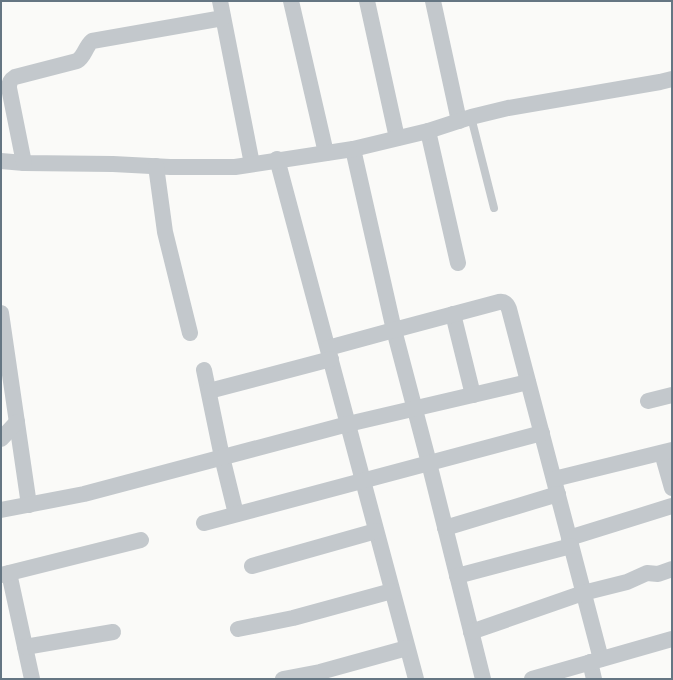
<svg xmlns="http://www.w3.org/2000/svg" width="673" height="680" viewBox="0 0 673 680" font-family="'Golos Text',sans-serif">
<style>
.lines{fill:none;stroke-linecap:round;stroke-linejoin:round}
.service{stroke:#c3c8cc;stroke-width:8}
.minor{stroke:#c3c8cc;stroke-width:16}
</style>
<rect width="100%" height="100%" fill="#fafaf8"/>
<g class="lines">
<!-- service -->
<polyline class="service" points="471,117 494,208"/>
<!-- minor -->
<g class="minor">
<polyline points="220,1 252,164"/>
<polyline points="291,1 326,153"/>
<polyline points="367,1 397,138"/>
<polyline points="433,1 459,121"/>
<polyline points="428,131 458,263"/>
<polyline points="353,149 394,330 429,463 483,679"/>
<polyline points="277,159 416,679"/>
<polyline points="1,161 24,163 113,164 170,167 235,167 353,149 428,131 471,117 508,108 660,82 672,79"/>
<path d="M24 163 9 88C9 83 10 80 15 77L77 61C85 56 85 47 92 41L223 18"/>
<polyline points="156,166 165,232 190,333"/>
<polyline points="1,313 29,505"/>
<polyline points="453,314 473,395"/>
<path d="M328 348 394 330 499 302C505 301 507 304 509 309L601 659"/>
<polyline points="204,370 222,457 236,514"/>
<polyline points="209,391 331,359"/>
<polyline points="648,401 672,395"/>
<polyline points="1,439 17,422"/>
<polyline points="662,453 672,488"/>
<polyline points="554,479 672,450"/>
<polyline points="1,510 84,494 348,424 528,382"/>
<polyline points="204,523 542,433"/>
<polyline points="445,528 558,494"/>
<polyline points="569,538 672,506"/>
<polyline points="252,566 376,531"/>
<polyline points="9,573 32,679"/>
<polyline points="1,575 141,540"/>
<polyline points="457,576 571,546"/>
<polyline points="238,629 293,618 392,591"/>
<polyline points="471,632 583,593 627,582 647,573 658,574 672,569"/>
<polyline points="25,647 113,632"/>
<polyline points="590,662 594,679"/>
<polyline points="283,679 320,672 407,648"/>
<polyline points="532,679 672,639"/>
</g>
</g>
<!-- border -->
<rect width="673" height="680" fill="none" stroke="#657683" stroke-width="4"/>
</svg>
